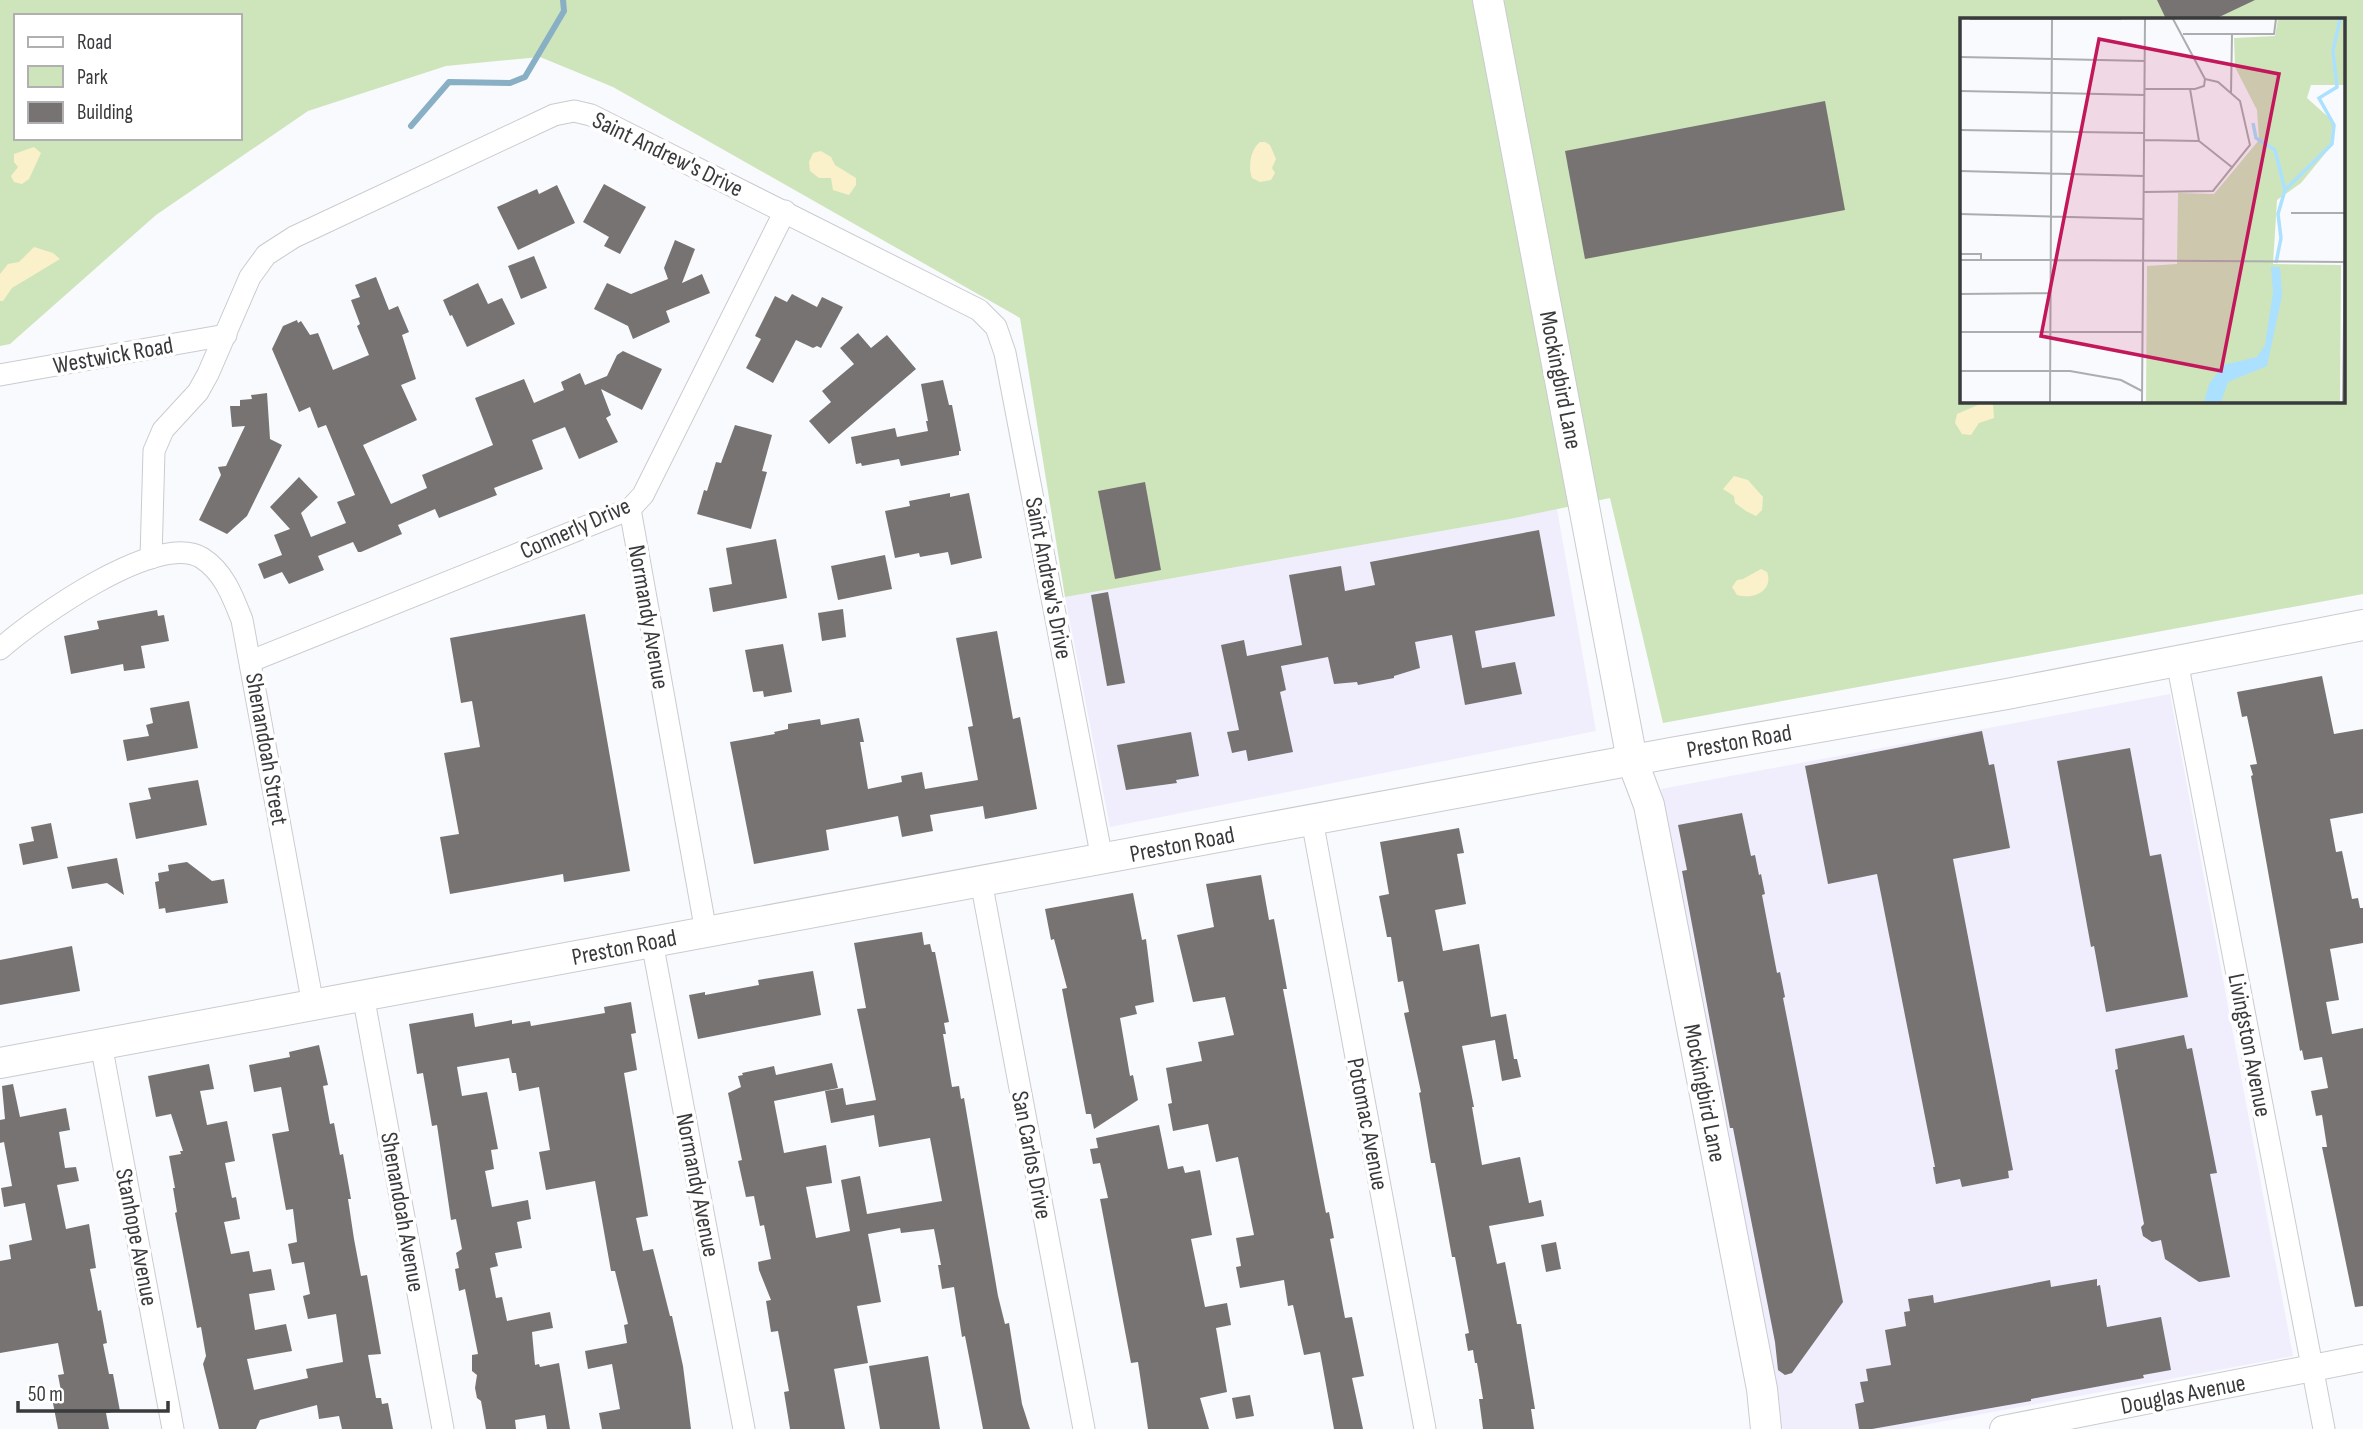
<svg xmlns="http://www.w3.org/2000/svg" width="2363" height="1429" viewBox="0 0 2363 1429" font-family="'Sofia Sans Condensed',sans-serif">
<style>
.commercial{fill:#f0eefc}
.green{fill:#cee5bb;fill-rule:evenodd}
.sand{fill:#faf1cb}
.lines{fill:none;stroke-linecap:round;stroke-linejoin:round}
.stream{stroke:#89afc4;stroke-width:6}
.building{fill:#777372}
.minor-casing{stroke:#c9cccf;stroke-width:23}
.tertiary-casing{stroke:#c9cccf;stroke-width:28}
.secondary-casing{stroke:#c9cccf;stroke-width:32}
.minor{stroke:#fff;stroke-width:21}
.tertiary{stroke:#fff;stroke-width:26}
.secondary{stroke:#fff;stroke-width:30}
.labels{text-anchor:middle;stroke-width:7;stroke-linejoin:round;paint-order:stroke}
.street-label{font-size:24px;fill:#393a3b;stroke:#fff}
.inset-river{fill:none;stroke:#abe1fe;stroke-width:3.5}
.inset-road{fill:none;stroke:#acadaf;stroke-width:2}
.view{fill:#c2185b;fill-opacity:0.15;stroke:#c2185b;stroke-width:3.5}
.inset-edge{fill:none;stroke:#393a3b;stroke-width:3.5}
</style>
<rect width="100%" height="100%" fill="#f8fafd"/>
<!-- commercial -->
<g class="commercial">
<polygon points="1557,509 1596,731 1110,827 1065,597 1510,519"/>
<polygon points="2170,694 2293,1356 1902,1429 1783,1429 1778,1421 1661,789"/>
</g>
<!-- green -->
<path class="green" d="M0 0H2363V594L1663 723 1610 498 1510 519 1065 597 1020 318 613 87 540 57 446 66 308 111 156 215 10 344 0 346ZM16 16H240V138H16ZM1962 19H2344V401H1962Z"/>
<!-- sand -->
<g class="sand">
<path d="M1260 142H1265L1270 145 1276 159 1272 168 1275 173 1271 180 1260 182 1252 178C1248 167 1250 150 1260 142Z"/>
<polygon points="34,147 41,153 29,179 22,184 14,182 11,176 18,167 14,162 14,154"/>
<polygon points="821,151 831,157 835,165 856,178 856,185 849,195 833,190 831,178 819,178 810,171 809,162 813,153"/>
<polygon points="34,247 53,253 60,259 12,288 3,301 0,301 0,274 8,264 19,262"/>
<polygon points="1987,401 1993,404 1994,418 1979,423 1971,435 1962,434 1955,423 1957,414"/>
<polygon points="1734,476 1748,480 1763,497 1762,510 1756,516 1746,511 1735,503 1734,496 1723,489"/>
<path d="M1761 569 1767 572C1774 591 1753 600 1737 595L1732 587 1737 580 1743 579Z"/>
</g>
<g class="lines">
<!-- stream -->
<polyline class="stream" points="411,126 449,82 510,83 525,77 564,11 563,0"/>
</g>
<!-- building -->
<g class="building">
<polygon points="2157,0 2255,0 2215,19 2166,19"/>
<polygon points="1825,101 1845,210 1585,259 1565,151"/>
<polygon points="604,184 646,207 620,254 604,246 609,237 583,222"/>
<polygon points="557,185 575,223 518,250 497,207 537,189 539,194"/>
<polygon points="675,240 695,249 682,283 702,274 710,293 666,311 670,322 633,339 628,326 594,309 607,283 631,294 668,279 664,268"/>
<polygon points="534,256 547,288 521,299 508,266"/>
<polygon points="376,277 389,310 398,306 409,332 402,335 416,379 401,385 417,420 363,445 391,504 427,488 422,475 493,445 475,398 524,379 534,403 564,390 561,382 580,373 585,385 607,376 617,355 623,351 662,369 642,410 601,389 611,415 606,418 618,442 579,459 565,427 532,440 543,469 494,488 497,495 439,518 435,509 398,525 402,534 361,552 358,552 353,542 318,556 324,570 289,584 282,572 264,579 258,564 282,555 274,535 290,529 270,507 299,477 318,497 301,513 311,537 346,523 337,502 355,495 326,425 318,428 310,407 299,412 272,349 283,326 297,320 298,323 301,321 310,335 318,333 333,370 369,355 357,326 360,324 351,300 360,297 355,285"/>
<polygon points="478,283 488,304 502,298 515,324 467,347 452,315 450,316 443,300"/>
<polygon points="792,294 817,307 822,297 843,307 821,348 817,346 813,348 796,340 773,383 746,368 761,339 755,336 775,296 787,302"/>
<polygon points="858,333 871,348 887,335 916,369 829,444 809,421 831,402 822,391 854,364 840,348"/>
<polygon points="943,380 949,405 952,405 961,451 959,451 959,455 901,466 899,459 862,466 861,463 856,464 851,437 895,428 897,437 928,431 926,421 928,421 921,384"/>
<polygon points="267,393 270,439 282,445 247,516 227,534 199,520 221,475 218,467 226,466 245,426 232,427 230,406 240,406 240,400 252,399 251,395"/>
<polygon points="735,425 772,435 762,471 767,472 751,529 697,514 704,490 707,491 716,462 721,463"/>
<polygon points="1145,482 1161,570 1115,579 1098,491"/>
<polygon points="950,493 950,497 969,493 982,558 951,565 948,552 920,557 919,553 895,558 885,511 910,506 909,501"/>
<polygon points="1539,530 1555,616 1475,631 1482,668 1515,662 1522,694 1465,705 1452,635 1415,642 1420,668 1394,676 1394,678 1358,685 1357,682 1334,684 1328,657 1281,666 1286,690 1280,692 1293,752 1248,761 1246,750 1232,753 1227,732 1239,730 1221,645 1244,640 1247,656 1302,645 1289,575 1341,566 1345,591 1375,585 1370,562"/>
<polygon points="776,539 787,598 713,612 709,588 732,584 726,548"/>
<polygon points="885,555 892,589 838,600 831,566"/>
<polygon points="1108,592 1125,683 1107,686 1091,595"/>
<polygon points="843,609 846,637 822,641 818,613"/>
<polygon points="157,610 158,616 164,615 169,641 141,646 145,668 124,671 123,664 71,674 64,636 99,629 97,621"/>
<polygon points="585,614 630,871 564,882 563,874 450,894 440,837 459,834 444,753 480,747 472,701 461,703 450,638"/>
<polygon points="997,631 1013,719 1020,717 1037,809 985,819 983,806 930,815 933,831 902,837 898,816 826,830 829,850 754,864 730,742 775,734 774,732 788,729 788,724 820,719 821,725 859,718 864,742 860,742 868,789 902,782 901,776 922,772 925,789 978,780 968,727 973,726 956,638"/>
<polygon points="783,644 792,692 764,697 763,691 753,692 745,650"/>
<polygon points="2322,676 2334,734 2363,729 2363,813 2330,819 2336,852 2342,851 2352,899 2358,898 2360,908 2363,908 2363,943 2330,949 2339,1000 2326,1002 2332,1034 2363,1028 2363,1306 2355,1307 2322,1147 2327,1147 2322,1115 2316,1116 2311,1091 2328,1088 2322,1057 2304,1060 2302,1050 2300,1051 2251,776 2253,775 2250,765 2257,764 2247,716 2242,717 2237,692"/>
<polygon points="189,701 198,748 127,761 123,740 149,736 146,725 153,723 150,708"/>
<polygon points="1982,731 1989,765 1994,764 2010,848 1953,859 2013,1170 2008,1171 2009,1178 1962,1187 1960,1179 1936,1184 1933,1167 1935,1167 1877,874 1828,884 1805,766"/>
<polygon points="1191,732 1199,776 1176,780 1177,783 1126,790 1117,745"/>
<polygon points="2130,748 2150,856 2161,854 2188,997 2106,1012 2094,946 2091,947 2057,761"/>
<polygon points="198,780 207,825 136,839 129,803 151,799 148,788"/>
<polygon points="1742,813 1751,856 1755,855 1759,875 1761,874 1765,894 1762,895 1777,973 1780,972 1785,997 1783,998 1843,1302 1792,1373 1785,1375 1778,1370 1775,1342 1733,1128 1730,1128 1682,871 1687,870 1678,825"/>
<polygon points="51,823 58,858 23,865 19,844 34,841 31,827"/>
<polygon points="1459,828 1464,853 1457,854 1466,904 1435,910 1443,951 1479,944 1491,1017 1506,1014 1514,1059 1517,1059 1521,1077 1502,1081 1495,1040 1462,1046 1474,1107 1472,1107 1482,1165 1520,1157 1529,1203 1541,1200 1544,1216 1489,1226 1497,1264 1505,1262 1517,1324 1521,1324 1535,1409 1531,1409 1534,1429 1483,1429 1479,1399 1483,1399 1477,1363 1475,1363 1473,1350 1468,1351 1465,1334 1469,1333 1455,1257 1452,1257 1435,1163 1431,1163 1419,1093 1421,1092 1404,1013 1409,1012 1403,981 1398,982 1391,937 1387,937 1379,896 1389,894 1380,842"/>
<polygon points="117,858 124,895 107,883 72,889 67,867"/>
<polygon points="187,862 212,881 224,879 228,903 166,913 165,908 159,909 155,882 159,881 158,873 169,871 168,865"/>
<polygon points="1261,875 1269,920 1274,919 1287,989 1283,989 1326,1213 1329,1212 1334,1238 1330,1239 1345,1318 1352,1317 1364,1376 1352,1378 1363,1429 1334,1429 1320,1352 1304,1355 1293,1305 1288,1306 1284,1280 1240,1288 1236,1267 1241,1266 1236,1238 1254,1235 1238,1157 1216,1162 1208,1124 1173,1131 1168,1104 1172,1103 1166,1068 1202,1061 1198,1042 1234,1035 1225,997 1193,1002 1177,935 1214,927 1206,884"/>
<polygon points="1133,893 1142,940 1146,939 1154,1002 1135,1006 1137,1014 1120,1018 1130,1076 1133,1075 1138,1100 1094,1129 1091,1114 1086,1114 1062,989 1067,988 1054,939 1051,940 1045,909"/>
<polygon points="922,932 924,945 930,944 932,952 935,952 949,1022 944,1023 946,1034 943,1034 952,1087 959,1086 961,1099 964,1098 998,1296 1005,1324 1009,1323 1022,1404 1030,1429 983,1429 965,1336 962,1337 954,1287 942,1289 938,1265 941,1265 934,1229 901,1233 900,1228 868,1234 881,1302 857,1306 868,1363 834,1369 845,1429 790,1429 784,1392 789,1391 778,1331 771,1332 766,1301 771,1300 759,1270 758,1262 771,1259 764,1225 760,1226 754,1196 746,1197 738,1161 742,1160 728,1093 741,1087 738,1076 743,1075 742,1073 774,1066 776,1075 832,1063 838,1088 774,1101 784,1153 826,1145 832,1183 806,1187 816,1238 850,1231 841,1180 860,1176 867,1214 942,1201 930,1138 879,1147 874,1115 831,1123 825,1091 843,1088 846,1105 876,1100 857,1009 866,1008 854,943"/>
<polygon points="72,946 80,991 0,1005 0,960"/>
<polygon points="813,971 821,1015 698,1039 689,995 705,992 705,995 759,985 758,980"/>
<polygon points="631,1002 636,1033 631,1034 637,1070 624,1073 648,1216 636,1218 643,1251 653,1249 670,1316 672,1316 683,1366 691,1429 602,1429 599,1413 620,1409 612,1364 588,1369 585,1351 627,1343 624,1325 628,1324 615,1271 611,1271 595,1181 546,1190 539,1152 550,1150 539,1087 519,1091 516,1073 512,1073 509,1058 457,1067 462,1096 487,1092 498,1149 491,1150 494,1169 485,1171 492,1207 528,1200 531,1219 517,1222 522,1248 495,1253 498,1266 490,1268 496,1298 502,1297 507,1321 550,1312 553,1328 532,1332 535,1365 539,1364 540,1367 559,1363 570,1429 547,1429 545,1415 515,1420 516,1429 486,1429 481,1401 477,1398 475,1388 477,1375 472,1371 472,1355 478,1354 465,1289 459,1291 455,1269 459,1268 456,1253 462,1249 456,1219 451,1220 437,1125 432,1126 423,1073 417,1074 409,1024 473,1013 475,1027 512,1020 512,1024 530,1021 531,1026 605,1013 604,1007"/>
<polygon points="2184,1035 2187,1049 2192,1048 2217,1173 2210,1174 2230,1277 2199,1282 2165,1259 2161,1240 2152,1242 2143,1236 2141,1227 2144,1224 2115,1070 2118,1069 2115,1049"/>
<polygon points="319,1045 328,1085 323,1086 330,1124 334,1123 340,1155 343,1154 351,1199 348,1199 354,1239 361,1276 367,1275 381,1354 368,1355 376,1398 381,1398 382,1404 388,1403 393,1429 342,1429 339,1416 319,1419 317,1405 260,1420 256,1429 219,1429 203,1364 206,1356 201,1327 197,1328 175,1213 177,1212 173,1188 175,1188 169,1156 181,1154 180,1151 183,1151 171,1114 156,1117 148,1076 209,1064 214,1089 200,1091 207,1125 227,1121 235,1161 225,1163 232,1198 236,1197 240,1219 224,1222 231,1254 249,1251 253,1272 271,1269 275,1290 249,1294 255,1330 286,1324 292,1351 247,1359 254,1390 308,1378 306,1369 343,1362 336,1314 308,1319 303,1296 310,1294 304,1262 292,1264 288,1244 297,1242 293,1209 286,1210 272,1134 289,1131 281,1087 254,1092 249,1065 290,1057 289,1052"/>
<polygon points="13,1084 20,1117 66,1108 70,1130 59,1132 65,1168 76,1167 79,1181 57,1185 66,1229 89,1224 96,1268 90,1269 98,1311 101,1310 107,1343 103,1344 109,1374 113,1374 120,1411 106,1413 109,1429 58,1429 52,1398 62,1396 58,1375 64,1374 58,1343 0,1353 0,1261 11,1259 9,1245 32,1240 25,1203 4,1207 1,1188 12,1186 4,1142 0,1143 0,1120 5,1119 2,1086"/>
<polygon points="1159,1125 1168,1169 1183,1166 1185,1173 1200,1170 1212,1235 1191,1239 1205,1307 1227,1303 1231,1325 1216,1328 1227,1392 1200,1398 1209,1429 1148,1429 1138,1362 1131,1363 1100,1199 1108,1198 1100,1163 1093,1164 1090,1149 1098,1148 1096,1138"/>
<polygon points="1556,1242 1561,1269 1546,1272 1541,1245"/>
<polygon points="2097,1279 2097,1286 2100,1285 2107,1327 2161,1317 2171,1370 2143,1375 2144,1378 2031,1399 2031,1401 1872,1429 1859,1429 1855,1404 1864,1402 1860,1382 1868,1381 1866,1369 1891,1365 1885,1330 1906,1326 1904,1312 1910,1311 1908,1299 1933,1295 1934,1303 2050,1280 2051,1287"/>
<polygon points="928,1356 940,1429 880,1429 869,1366"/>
<polygon points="1250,1395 1254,1416 1236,1419 1232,1398"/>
</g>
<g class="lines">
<defs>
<g id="minor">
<polyline points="0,375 226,335"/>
<polyline points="630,509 706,932"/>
<polyline points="151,558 154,451 163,430 198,392 208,374 250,277 266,255 294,237 554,115 574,111 591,115 979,310 996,327 1005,353 1102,859"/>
<path d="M0 649C34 619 158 530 202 558 224 572 233 597 242 620L313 1005"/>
<polyline points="251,661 630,509 643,495 785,211"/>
<polyline points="2177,661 2324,1429"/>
<polyline points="1312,820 1425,1429"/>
<polyline points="981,881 1084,1429"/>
<polyline points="652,942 744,1429"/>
<polyline points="363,995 443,1429"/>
<polyline points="101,1044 173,1429"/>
</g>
<polyline id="tertiary" points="2003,1429 2363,1358"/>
<g id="secondary">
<polyline points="1488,0 1632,760 1649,805 1762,1389 1766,1429"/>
<polyline points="0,1063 1671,753 2007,694 2363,625"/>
</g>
</defs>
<!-- minor casing -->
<use href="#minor" class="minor-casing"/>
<!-- tertiary casing -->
<use href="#tertiary" class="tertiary-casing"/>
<!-- secondary casing -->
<use href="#secondary" class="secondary-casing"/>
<!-- minor -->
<use href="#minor" class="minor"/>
<!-- tertiary -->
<use href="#tertiary" class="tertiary"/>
<!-- secondary -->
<use href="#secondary" class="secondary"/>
</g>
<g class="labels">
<!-- street labels -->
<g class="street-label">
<text transform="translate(668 154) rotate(26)" y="8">Saint Andrew's Drive</text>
<text transform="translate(113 355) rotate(-10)" y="8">Westwick Road</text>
<text transform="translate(1561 380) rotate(79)" y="8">Mockingbird Lane</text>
<text transform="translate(575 528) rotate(-24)" y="8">Connerly Drive</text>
<text transform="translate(1049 578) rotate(79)" y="8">Saint Andrew's Drive</text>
<text transform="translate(649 617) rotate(80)" y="8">Normandy Avenue</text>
<text transform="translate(1739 741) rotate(-10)" y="8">Preston Road</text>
<text transform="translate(267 749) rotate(80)" y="8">Shenandoah Street</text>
<text transform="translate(1182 844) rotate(-11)" y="8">Preston Road</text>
<text transform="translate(624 947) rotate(-11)" y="8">Preston Road</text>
<text transform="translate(2250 1045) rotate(79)" y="8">Livingston Avenue</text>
<text transform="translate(1705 1093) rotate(79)" y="8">Mockingbird Lane</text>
<text transform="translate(1368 1124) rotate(79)" y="8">Potomac Avenue</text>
<text transform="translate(1032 1155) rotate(79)" y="8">San Carlos Drive</text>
<text transform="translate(698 1185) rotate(79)" y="8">Normandy Avenue</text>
<text transform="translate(403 1212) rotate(80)" y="8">Shenandoah Avenue</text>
<text transform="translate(137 1237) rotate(79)" y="8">Stanhope Avenue</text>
<text transform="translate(2183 1394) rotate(-11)" y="8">Douglas Avenue</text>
</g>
</g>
<!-- overview -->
<g transform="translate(1960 18)">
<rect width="385" height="385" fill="#f8fafd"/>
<path d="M318 1H385V67H351L347 80 375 105 373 126 341 165 317 182 313 246 381 247 380 384H186L187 248 217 246 218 175 254 176 299 122 297 92 275 49 274 20 315 18Z" fill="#cee5bb"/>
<path d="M311 249H320L322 278 307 348 268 364 261 384H244L249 366 263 347 297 339 305 327 313 274Z" fill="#abe1fe"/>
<path class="inset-river" d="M293 105 296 120 315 132 325 172M316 245 321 220 318 196 325 172 372 126 374 107 359 80 377 69 373 33 380 1"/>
<path class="inset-road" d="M10 1H161M213 1 245 61M223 16H314L316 1M0 39 185 43M185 71H235L244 68 245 61M230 71 239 123 273 150M0 73 185 77M271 75 272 16M0 112 184 115M184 122 239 123M0 153 184 158M184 174 253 173 290 127 280 83 258 64 245 61M331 195H385M0 196 184 201M0 236H21V242M0 242H94M91 242 385 244M0 276 90 275M0 314H182M0 353H110L161 362 182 373M90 384 92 1M182 384 185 1M383 384 385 223"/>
<path class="view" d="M139 21 319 56 261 353 81 318Z"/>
<rect width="385" height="385" class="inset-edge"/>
</g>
<!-- legend -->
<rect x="14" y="14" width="228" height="126" fill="#ffffff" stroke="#b0b0b1" stroke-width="2"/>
<rect x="28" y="37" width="35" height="10" fill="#ffffff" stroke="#b0b0b1" stroke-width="2"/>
<text x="77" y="49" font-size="21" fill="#393a3b">Road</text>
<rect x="28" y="66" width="35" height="21" fill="#cee5bb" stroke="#b0b0b1" stroke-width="2"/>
<text x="77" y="84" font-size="21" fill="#393a3b">Park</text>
<rect x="28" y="102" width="35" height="21" fill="#777372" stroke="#b0b0b1" stroke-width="2"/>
<text x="77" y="119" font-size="21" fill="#393a3b">Building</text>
<!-- scale -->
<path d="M18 1401v10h150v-10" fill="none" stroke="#393a3b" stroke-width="3.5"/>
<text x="28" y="1401" font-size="21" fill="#393a3b" stroke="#ffffff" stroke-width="5" paint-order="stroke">50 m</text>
</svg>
